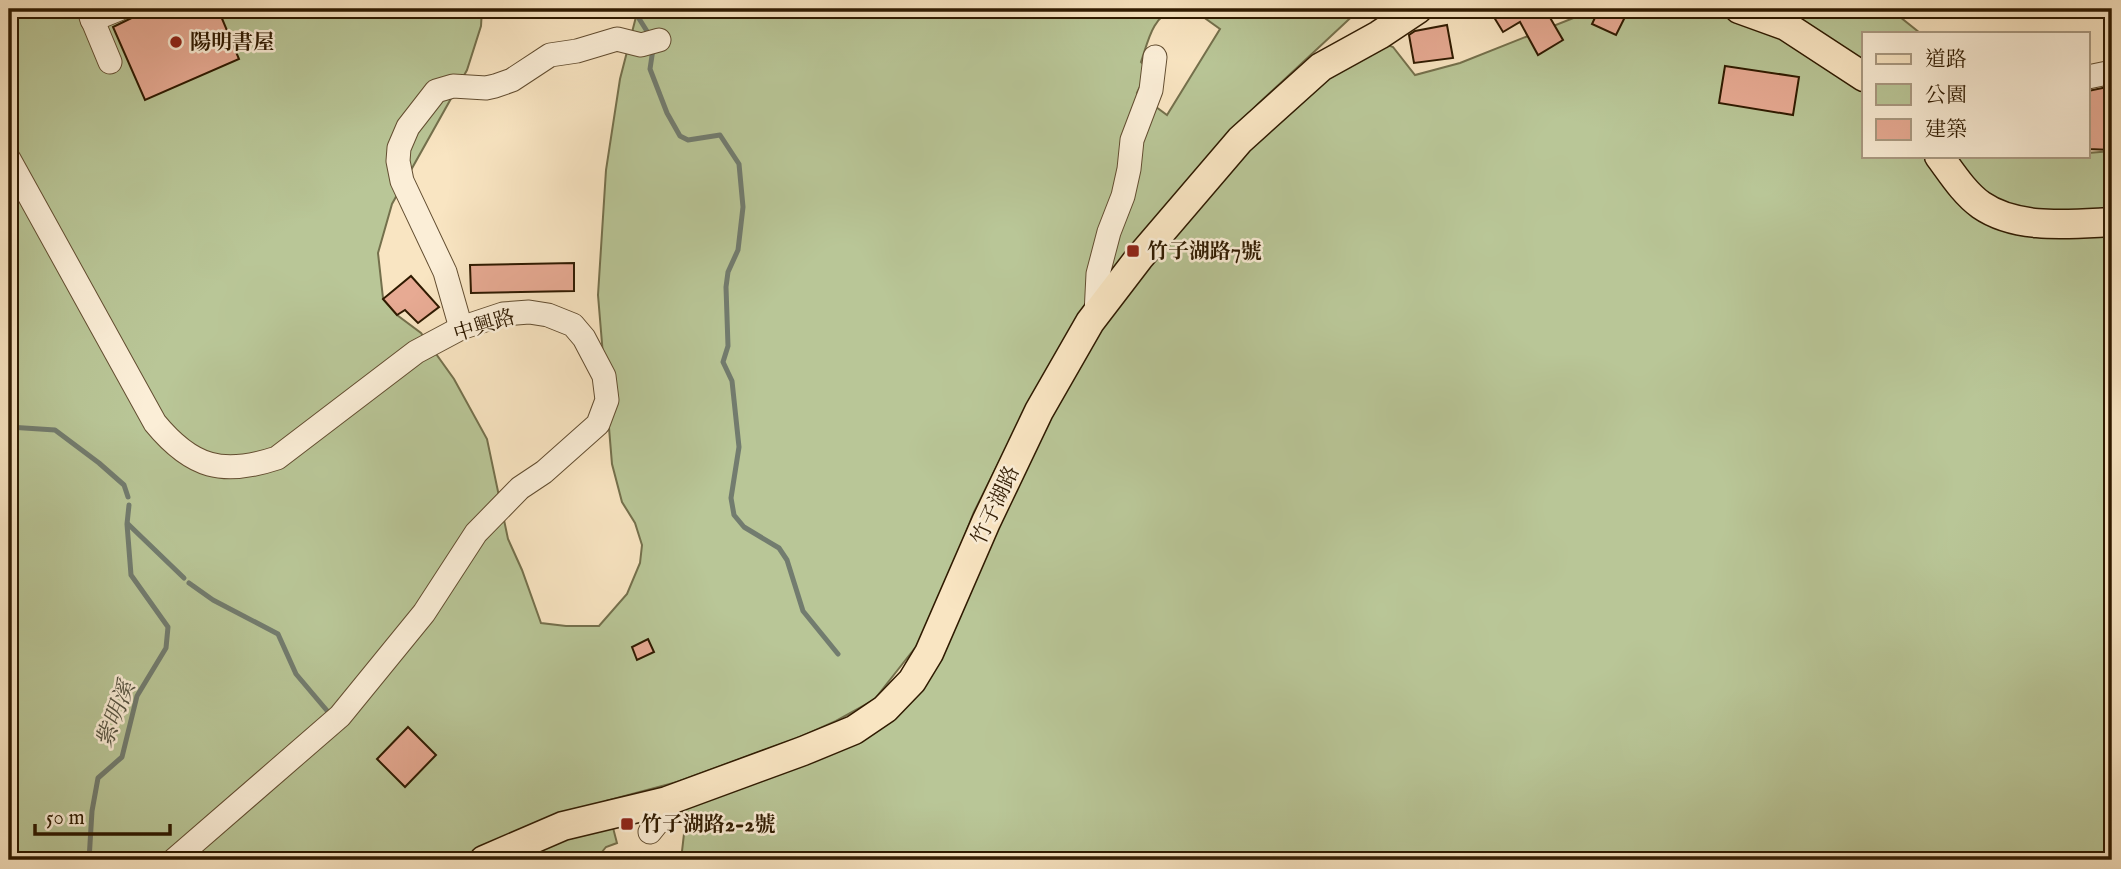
<svg xmlns="http://www.w3.org/2000/svg" width="2121" height="869" viewBox="0 0 2121 869" font-family="'IM FELL English','Noto Serif TC',serif">
<style>
.green{fill:#b9c697;stroke:#74704c;stroke-width:2}
.lines{fill:none;stroke-linecap:round;stroke-linejoin:round}
.stream{stroke:#727c6f;stroke-width:5}
.building{fill:#e7aa93;stroke:#2f1a00;stroke-width:2}
.minor-casing{stroke:#624d30;stroke-width:25}
.major-casing{stroke:#2f1a00;stroke-width:31}
.minor{stroke:#fbeed7;stroke-width:23}
.major{stroke:#f9e5c2;stroke-width:28}
.poi-dot{fill:#8f2418;stroke:#fbeed7;stroke-width:2.5}
.labels{text-anchor:middle;stroke-width:5;stroke-linejoin:round;paint-order:stroke}
.poi-label{font-size:21px;font-weight:bold;fill:#2f1a00;stroke:#fbeed7;text-anchor:start}
.street-label{font-size:21px;fill:#2f1a00;stroke:#fbeed7}
.water-label{font-size:23px;font-style:italic;fill:#565341;stroke:#fbeed7}
</style>
<rect width="100%" height="100%" fill="#f9e5c2"/>
<filter id="stains"><feTurbulence type="fractalNoise" baseFrequency=".00286" numOctaves="4"/><feColorMatrix values="0 0 0 0 .2 0 0 0 0 .09 0 0 0 0 .02 0 0 0 .5 -.17"/></filter>
<radialGradient id="worn" r=".72"><stop offset=".6" stop-color="#630" stop-opacity="0"/><stop offset="1" stop-color="#630" stop-opacity=".3"/></radialGradient>
<!-- green -->
<g class="green">
<path d="M9 9H482L481 26 467 70 392 204 378 253 383 298 397 315 421 333 454 379 487 439 508 539 522 570 541 623 566 626H599L627 594 640 563 642 545 635 523 622 502 612 464 598 295 606 170 620 79 638 9H1175C1152 16 1148 42 1141 62L1148 69 1137 93 1167 115 1220 29 1199 14 1184 9H1360L1258 104 1221 143 1084 306 1029 402 974 512 926 634 874 700 836 721 798 738 677 782 606 801 617 843 606 847 598 857 599 860H174L171 855 163 856 157 860H9Z"/>
<polygon points="1596,9 1890,9 1920,33 1864,33 1864,156 2088,156 2088,153 2112,151 2112,860 681,860 685,825 682,804 877,727 994,527 1097,330 1221,174 1305,94 1383,43 1393,47 1415,75 1460,63"/>
</g>
<g class="lines">
<!-- stream -->
<g class="stream">
<polyline points="633,9 650,36"/>
<polyline points="653,49 650,69 667,113 680,136 688,140 720,135 739,164 743,207 738,250 728,272 726,287 728,346 723,362 732,381 739,447 731,498 734,515 744,527 779,548 787,560 803,611 838,654"/>
<polyline points="9,427 55,430 99,463 124,485 128,497"/>
<polyline points="128,524 184,578"/>
<polyline points="189,583 213,600 278,634 296,674 329,713"/>
<polyline points="89,860 92,811 98,778 122,757 137,696 166,648 168,627 131,575 127,524 129,505"/>
</g>
</g>
<!-- building -->
<g class="building">
<polygon points="150,9 218,9 239,59 145,100 113,27"/>
<polygon points="1489,9 1545,9 1563,40 1538,55 1520,22 1503,32"/>
<polygon points="1599,9 1629,9 1616,35 1592,24"/>
<polygon points="1447,25 1453,58 1414,63 1409,35 1415,31"/>
<polygon points="1725,66 1799,77 1793,115 1719,103"/>
<polygon points="2112,86 2112,150 2088,149 2088,91"/>
<polygon points="574,263 574,291 471,293 470,265"/>
<polygon points="411,276 439,307 418,323 405,310 397,315 383,299"/>
<polygon points="648,639 654,652 637,660 632,647"/>
<polygon points="408,727 436,755 405,787 377,759"/>
</g>
<g class="lines">
<defs>
<g id="minor">
<polyline points="88,9 110,62"/>
<polyline points="92,20 119,9"/>
<polyline points="2088,77 2112,72"/>
<path d="M9 159 155 423C192 468 223 476 277 458L416 352 461 328 503 314 529 312 548 315 573 325 584 338 604 376 607 400 598 424 544 472 520 488 476 533 424 613 340 716 174 860"/>
<polyline points="1096,314 1098,274 1109,232 1123,196 1129,169 1132,140 1151,90 1155,57"/>
<polyline points="461,328 445,272 402,181 398,161 399,148 408,127 436,91 453,86 486,88 495,86 512,80 550,55 577,51 617,39 641,45 659,40"/>
<polyline points="650,832 667,811 667,801"/>
</g>
<g id="major">
<polyline points="1739,9 1786,26 1864,77"/>
<path d="M1939 156C1951 172 1964 193 1981 205 2017 230 2070 224 2112 222"/>
<polyline points="484,860 563,826 667,801 803,751 854,730 885,709 912,681 929,653 986,522 1039,411 1090,322 1139,258 1240,140 1321,67 1379,35 1418,9"/>
</g>
</defs>
<!-- minor casing -->
<use href="#minor" class="minor-casing"/>
<!-- major casing -->
<use href="#major" class="major-casing"/>
<!-- minor -->
<use href="#minor" class="minor"/>
<!-- major -->
<use href="#major" class="major"/>
</g>
<!-- markers -->
<g class="poi-dot">
<circle cx="176" cy="42" r="7"/>
<rect x="1126" y="244" width="14" height="14" rx="3.5"/>
<rect x="620" y="817" width="14" height="14" rx="3.5"/>
</g>
<g class="labels">
<!-- poi labels -->
<g class="poi-label">
<text x="190" y="49">陽明書屋</text>
<text x="1147" y="258">竹子湖路7號</text>
<text x="641" y="831">竹子湖路2-2號</text>
</g>
<!-- street labels -->
<g class="street-label">
<text transform="translate(484 325) rotate(-17)" y="7">中興路</text>
<text transform="translate(995 505) rotate(-65)" y="7">竹子湖路</text>
</g>
<!-- water labels -->
<g class="water-label">
<text transform="translate(115 714) rotate(-69)" y="8">紫明溪</text>
</g>
</g>
<!-- margin -->
<rect width="2121" height="869" fill="none" stroke="#f9e5c2" stroke-width="35"/>
<rect x="10" y="10" width="2100" height="848" fill="none" stroke="#2f1a00" stroke-width="3.5"/>
<rect x="18" y="18" width="2086" height="834" fill="none" stroke="#2f1a00" stroke-width="2"/>
<!-- legend -->
<rect x="1862" y="32" width="228" height="126" fill="#fbeed7" stroke="#a99981" stroke-width="2"/>
<rect x="1876" y="54" width="35" height="10" fill="#f9e5c2" stroke="#a99981" stroke-width="2"/>
<text x="1925" y="66" font-size="21" fill="#2f1a00">道路</text>
<rect x="1876" y="84" width="35" height="21" fill="#b9c697" stroke="#a99981" stroke-width="2"/>
<text x="1925" y="102" font-size="21" fill="#2f1a00">公園</text>
<rect x="1876" y="119" width="35" height="21" fill="#e7aa93" stroke="#a99981" stroke-width="2"/>
<text x="1925" y="136" font-size="21" fill="#2f1a00">建築</text>
<!-- scale -->
<path d="M35 824v10h135v-10" fill="none" stroke="#2f1a00" stroke-width="3.5"/>
<text x="46" y="824" font-size="21" fill="#2f1a00" stroke="#fbeed7" stroke-width="5" paint-order="stroke">50 m</text>
<rect width="100%" height="100%" filter="url(#stains)"/>
<rect width="100%" height="100%" fill="url(#worn)"/>
</svg>
